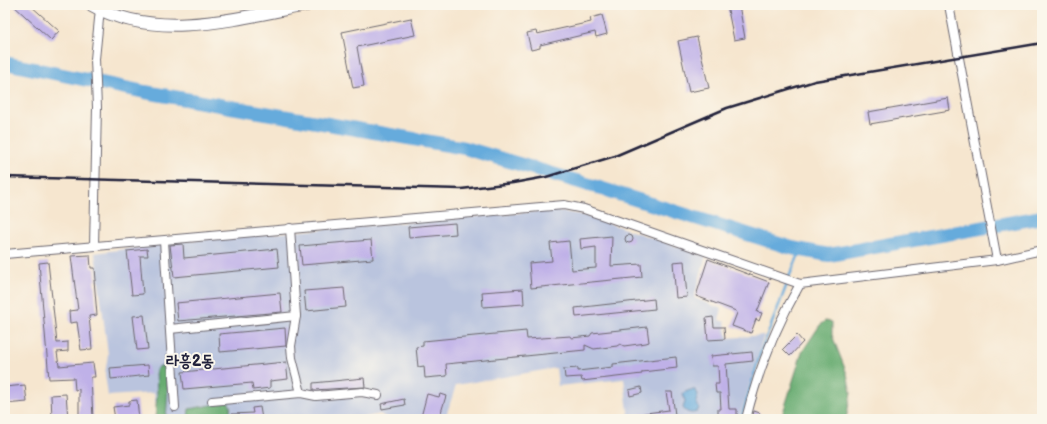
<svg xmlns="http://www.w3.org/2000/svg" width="1047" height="424" viewBox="0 0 1047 424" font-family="'Balsamiq Sans','Poor Story',sans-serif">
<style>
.industrial{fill:#bac4de}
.forest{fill:#67ac71;stroke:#446756}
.water{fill:#66abdc;stroke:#44668c}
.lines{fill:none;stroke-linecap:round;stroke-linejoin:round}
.stream{stroke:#66abdc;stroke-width:2.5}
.river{stroke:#66abdc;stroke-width:14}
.building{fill:#bfb1e8}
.minor-casing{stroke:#6c676f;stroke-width:10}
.highway-casing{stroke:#6c676f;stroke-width:14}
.minor{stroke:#fff;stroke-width:8}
.highway{stroke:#fff;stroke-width:12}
.rail{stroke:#22223b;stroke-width:2.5}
.labels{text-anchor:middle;stroke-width:4;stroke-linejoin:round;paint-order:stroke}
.quarter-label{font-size:16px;font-weight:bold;fill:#22223b;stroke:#fbf7ec}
</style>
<rect width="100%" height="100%" fill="#fbf7ec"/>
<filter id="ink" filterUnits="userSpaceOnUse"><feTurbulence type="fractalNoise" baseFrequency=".025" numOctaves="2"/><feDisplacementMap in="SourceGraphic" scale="8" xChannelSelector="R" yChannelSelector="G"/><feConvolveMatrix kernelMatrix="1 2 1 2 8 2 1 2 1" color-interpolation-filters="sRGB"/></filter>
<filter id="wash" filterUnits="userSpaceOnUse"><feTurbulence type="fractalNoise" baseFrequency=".012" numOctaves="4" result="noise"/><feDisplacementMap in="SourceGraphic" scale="16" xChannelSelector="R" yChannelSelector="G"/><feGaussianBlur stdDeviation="0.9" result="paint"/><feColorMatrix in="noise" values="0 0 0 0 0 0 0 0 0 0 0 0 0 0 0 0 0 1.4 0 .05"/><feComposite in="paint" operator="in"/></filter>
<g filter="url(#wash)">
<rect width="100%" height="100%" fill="#f6e6cf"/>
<!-- industrial -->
<polygon class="industrial" points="554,210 587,216 706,256 694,298 722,309 719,320 725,322 728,338 764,335 739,419 629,419 624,379 558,386 556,368 456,385 445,419 388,419 380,414 357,419 158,419 154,393 108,396 105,374 108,354 95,253 184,241"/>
<!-- forest -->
<g class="forest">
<polygon points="825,321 832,322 832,335 847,374 851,393 846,419 781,419 802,352 820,325"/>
<polygon points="163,366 166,368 168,389 166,419 155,419 157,394 156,370 158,367"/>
<path d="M1042 370V400C1039 391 1034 377 1042 370Z"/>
<path d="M228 402C232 407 231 413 227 419H188L189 409Z"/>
</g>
<!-- water -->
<path class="water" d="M690 390H695L698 394 696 402 699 408 697 412C692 414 686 413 683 408L685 401 683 393Z"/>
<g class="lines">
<!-- stream -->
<g class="stream">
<polyline points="789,277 801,250"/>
<polyline points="741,419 760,354 787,284"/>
</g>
<!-- river -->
<polyline class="river" points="5,63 145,92 465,148 593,186 792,248 829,255 1042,217"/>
</g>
<g id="blocks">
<!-- building -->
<g class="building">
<polygon points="13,5 30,5 59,31 51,40"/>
<polygon points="727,5 739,5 745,38 734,40"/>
<polygon points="602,15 607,34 596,37 595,32 540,45 540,48 531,50 527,33 536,31 537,34 591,22 590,18"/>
<polygon points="411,18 415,35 357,47 364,86 353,88 342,32"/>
<polygon points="697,37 709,88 689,92 678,41"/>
<polygon points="948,98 950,110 870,124 868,112"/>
<polygon points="455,223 456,234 409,238 408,227"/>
<circle cx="629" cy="239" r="4"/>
<polygon points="612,236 611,266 641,264 642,277 531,288 529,263 552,261 550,243 569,241 572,270 596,268 596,247 581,249 580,239"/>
<polygon points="371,240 373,259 302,265 300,246"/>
<polygon points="183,244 184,258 277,249 279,267 174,277 170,245"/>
<polygon points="147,249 148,256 140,256 143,294 132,295 127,251"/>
<polygon points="90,255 91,268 95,268 96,280 94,280 97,315 89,316 92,349 81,350 77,322 70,323 69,311 78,310 71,256"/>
<polygon points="708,259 769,282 757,312 762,313 759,321 756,319 751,333 732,326 737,313 736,311 696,296"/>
<polygon points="684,261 687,297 676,298 673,262"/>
<polygon points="48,262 57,343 68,342 68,351 57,352 59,366 93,363 95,377 91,377 93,419 79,419 79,389 75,390 74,378 49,379 39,263"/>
<polygon points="344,288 346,307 306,311 304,291"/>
<polygon points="523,289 524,304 483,307 482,292"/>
<polygon points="280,293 282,312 178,321 176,303"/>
<polygon points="654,299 655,309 576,317 575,308"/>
<polygon points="144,315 148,349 137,350 133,316"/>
<polygon points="713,317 714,327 724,327 725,339 708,340 706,318"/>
<polygon points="647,327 649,342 646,343 624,346 620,344 617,346 594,349 585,345 585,350 446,364 447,376 425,378 424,366 418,367 416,347 423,346 423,341 526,331 527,339 571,336 571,338 590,336 592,333"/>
<polygon points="285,328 286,346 220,352 219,334"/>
<polygon points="797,335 803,342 790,356 783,349"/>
<polygon points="752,352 753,361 726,364 729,409 737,409 737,417 718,418 718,409 721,409 720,393 716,393 715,384 719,384 718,366 712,366 711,356"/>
<polygon points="676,357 677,368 642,372 642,374 582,381 581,377 565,378 564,369 578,368 578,371 613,367 613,364"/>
<polygon points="286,362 288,379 270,381 270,388 253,390 252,383 184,389 182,372"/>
<polygon points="148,365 149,375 111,379 110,368"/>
<polygon points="364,378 365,387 313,390 313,383"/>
<polygon points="25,385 27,402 5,404 5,387"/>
<polygon points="641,387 642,393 630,396 629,390"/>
<polygon points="666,392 672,392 675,415 652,419 631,419 631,415 669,410"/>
<polygon points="66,394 68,419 52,419 51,395"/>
<polygon points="427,394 439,397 440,394 446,396 439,419 421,417"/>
<polygon points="404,399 405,405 382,409 381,404"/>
<polygon points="137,400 139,419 115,419 113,407 129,405 129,401"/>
<polygon points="260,407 262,419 233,419 232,414 253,413 252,408"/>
<polygon points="754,411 760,413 759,419 752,419"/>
</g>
</g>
</g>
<g filter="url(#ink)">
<use href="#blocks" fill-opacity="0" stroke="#6c676f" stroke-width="1"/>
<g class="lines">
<defs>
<g id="minor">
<polyline points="949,5 997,260"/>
<polyline points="290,228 296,316 291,346 292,358 301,393"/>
<polyline points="164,241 175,407"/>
<polyline points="94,246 97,107 95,59 100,9"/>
<polyline points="5,254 564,205 584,209 800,284 997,260 1042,250"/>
<polyline points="170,329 296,316"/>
<polyline points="212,401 301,393 316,396 362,392 378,395"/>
<path d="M746 419C758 370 775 328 800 284"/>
</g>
<path id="highway" d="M92 5C156 42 239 18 306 5"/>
</defs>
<!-- minor casing -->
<use href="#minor" class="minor-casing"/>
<!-- highway casing -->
<use href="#highway" class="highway-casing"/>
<!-- minor -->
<use href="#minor" class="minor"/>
<!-- highway -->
<use href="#highway" class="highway"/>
<!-- rail -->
<polyline class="rail" points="5,177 461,189 513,183 546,177 615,156 727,108 815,81 1042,43"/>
</g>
</g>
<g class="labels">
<!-- quarter labels -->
<g class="quarter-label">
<text x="190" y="366">라흥2동</text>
</g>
</g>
<!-- margin -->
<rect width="1047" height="424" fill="none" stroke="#fbf7ec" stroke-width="20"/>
</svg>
